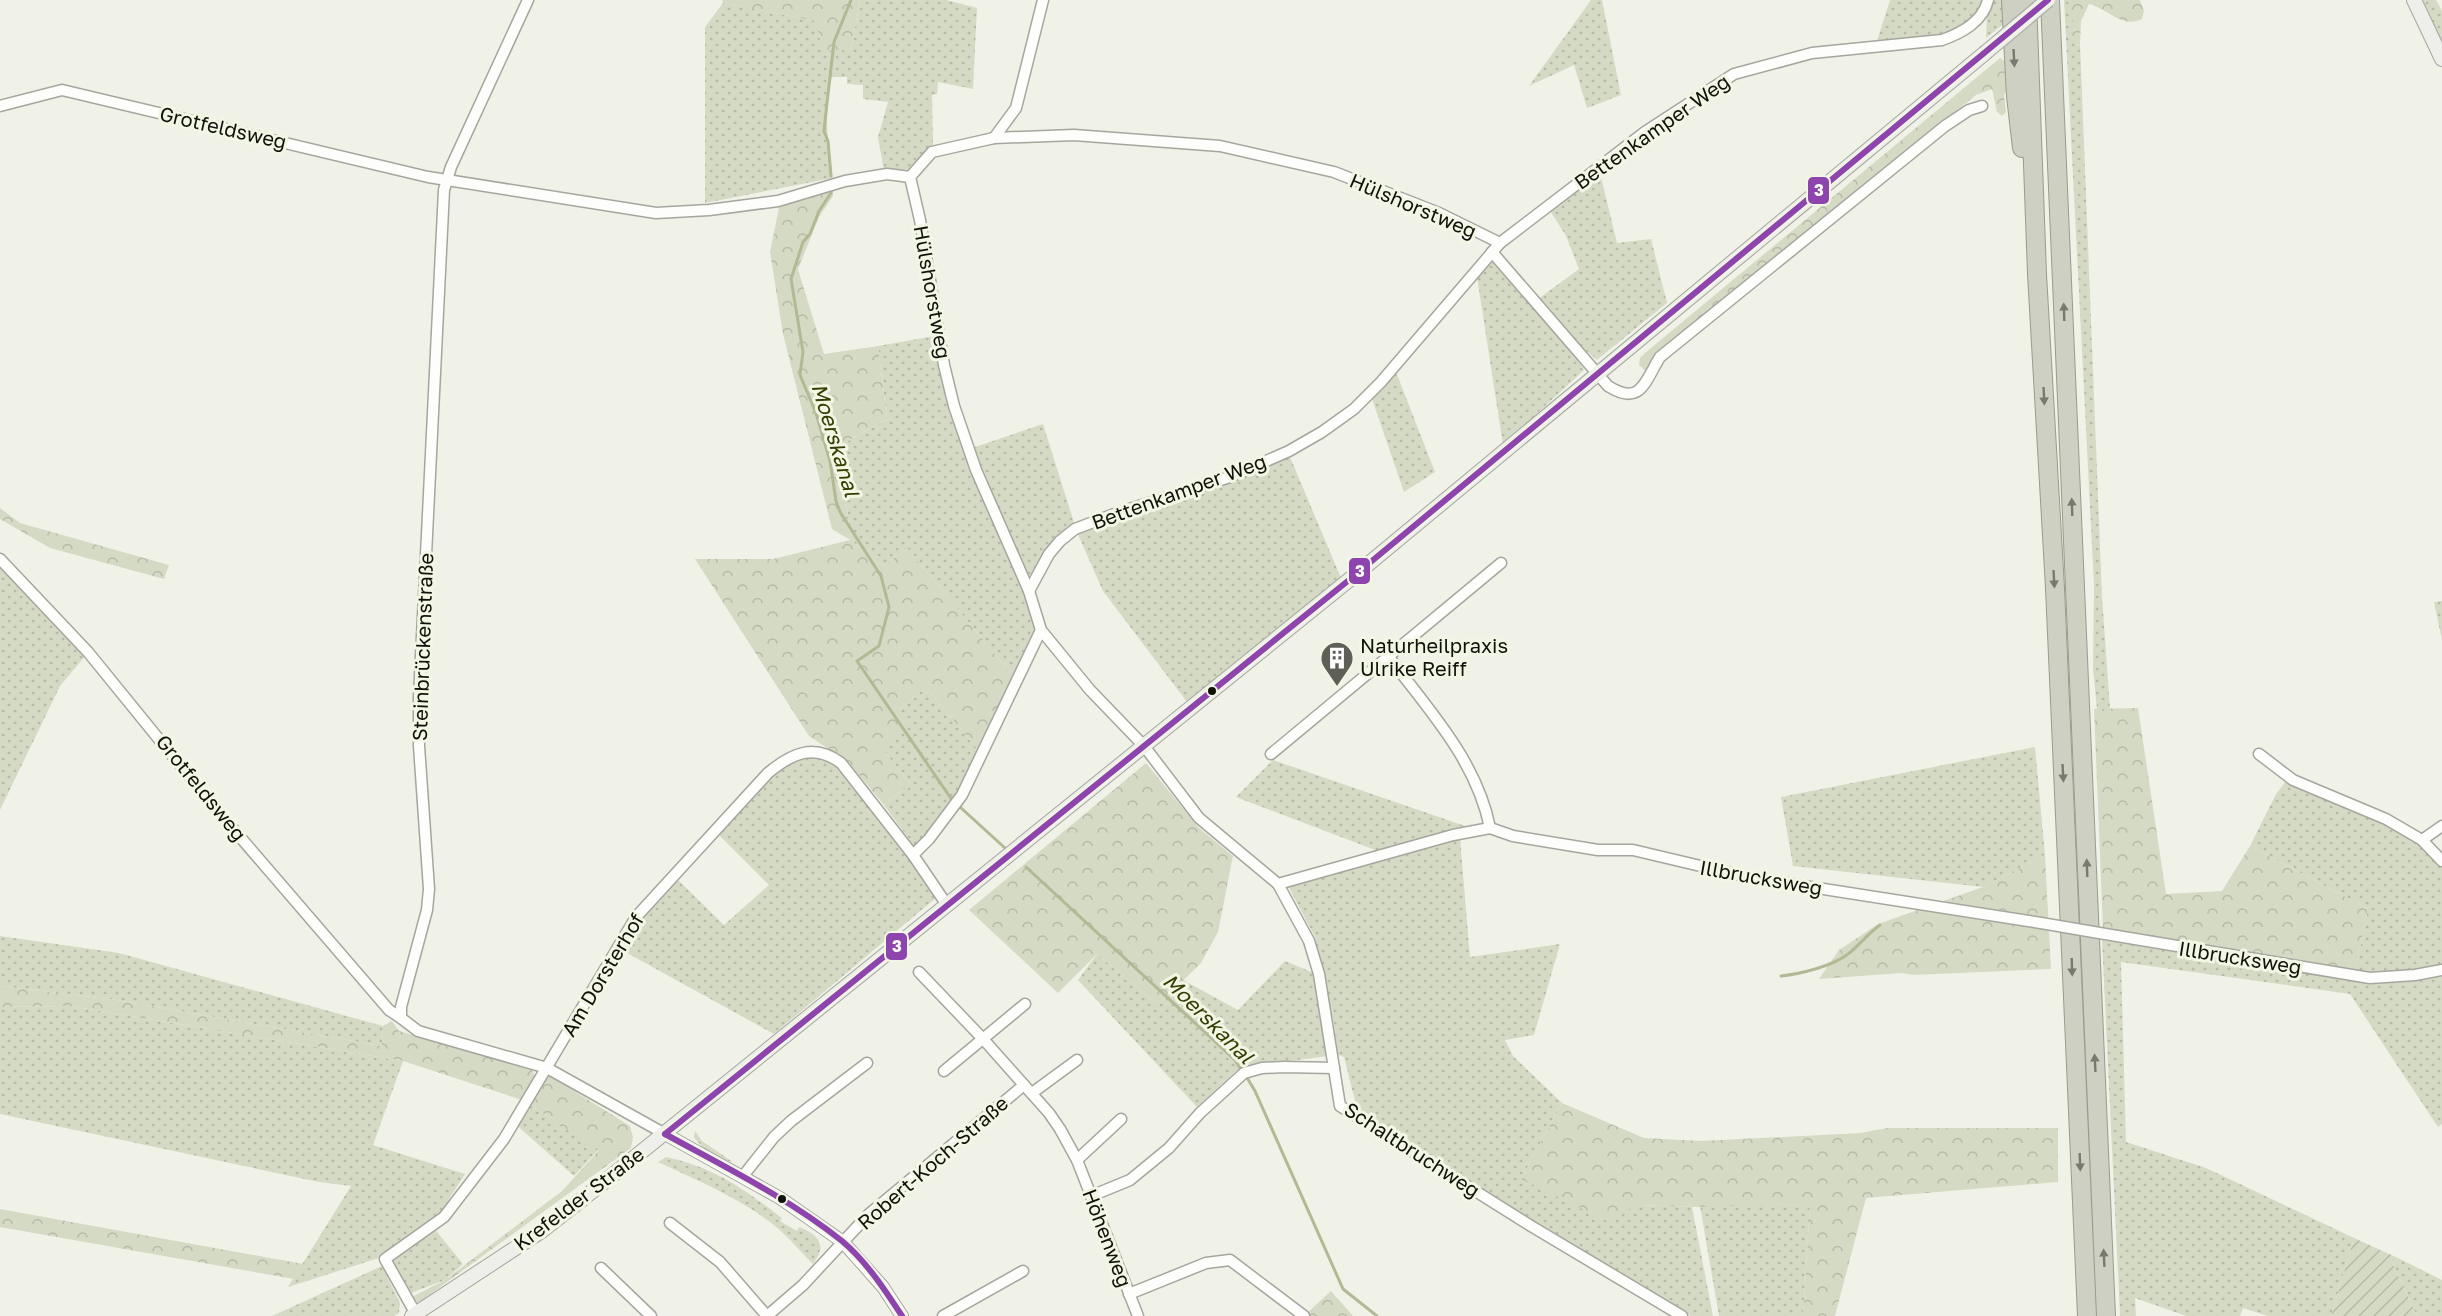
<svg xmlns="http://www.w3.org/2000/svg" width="2442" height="1316" viewBox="0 0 2442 1316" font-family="'Golos Text',sans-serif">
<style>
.grass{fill:url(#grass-dots)}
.forest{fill:url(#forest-crowns)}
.garden{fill:url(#garden-furrows)}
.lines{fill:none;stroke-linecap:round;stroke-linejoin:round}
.stream{stroke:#b2b994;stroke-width:3}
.minor-casing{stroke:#a5a69e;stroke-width:13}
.tertiary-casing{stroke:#a5a69e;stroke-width:14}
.secondary-casing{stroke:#a5a69e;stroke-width:16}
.motorway-casing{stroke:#999c8a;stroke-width:20}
.minor{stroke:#fdfdfc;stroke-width:10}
.tertiary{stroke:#fdfdfc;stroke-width:12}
.secondary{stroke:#eeefeb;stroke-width:14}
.motorway{stroke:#ced0c3;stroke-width:18}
.minor-bridge-casing{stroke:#a5a69e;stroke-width:13;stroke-linecap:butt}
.secondary-bridge-casing{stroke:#a5a69e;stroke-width:16;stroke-linecap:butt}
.minor-bridge{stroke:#fdfdfc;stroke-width:10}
.secondary-bridge{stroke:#eeefeb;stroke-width:14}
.bus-1-casing{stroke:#f2f6e4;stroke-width:10}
.bus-1{stroke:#8e44ad;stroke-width:6}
.oneway{fill:#787a70}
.bus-dot{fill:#10110b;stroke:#f2f6e4;stroke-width:2}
.labels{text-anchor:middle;stroke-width:6;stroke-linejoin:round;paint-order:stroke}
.street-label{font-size:20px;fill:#10110b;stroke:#f2f6e4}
.poi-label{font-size:20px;fill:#10110b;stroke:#f2f6e4;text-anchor:start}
.water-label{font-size:21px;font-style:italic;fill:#363d01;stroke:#f2f6e4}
.line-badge{stroke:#f2f6e4;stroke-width:2}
.badge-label{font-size:16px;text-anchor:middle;font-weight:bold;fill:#fff}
</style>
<defs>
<pattern id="grass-dots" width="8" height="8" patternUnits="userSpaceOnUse" patternTransform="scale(1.5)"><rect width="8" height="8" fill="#d5dac4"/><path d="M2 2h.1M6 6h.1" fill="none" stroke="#b6baa7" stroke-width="1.8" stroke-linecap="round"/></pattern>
<pattern id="forest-crowns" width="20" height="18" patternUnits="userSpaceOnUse" patternTransform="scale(1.5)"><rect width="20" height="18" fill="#d5dac4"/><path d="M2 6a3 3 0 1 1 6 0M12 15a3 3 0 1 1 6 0" fill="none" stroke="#b6baa7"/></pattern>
<pattern id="garden-furrows" width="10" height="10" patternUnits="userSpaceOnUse" patternTransform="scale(1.5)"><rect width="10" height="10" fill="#d5dac4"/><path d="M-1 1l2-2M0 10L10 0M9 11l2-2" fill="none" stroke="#b6baa7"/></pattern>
</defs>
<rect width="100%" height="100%" fill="#f0f2e8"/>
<!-- grass -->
<g class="grass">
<path d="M860 0H946L977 8 973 89 938 82 937 94 932 95 933 145 913 169 884 171 878 137 888 102 863 99V85L847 84V77H832C823 106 828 148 833 178L705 203V27L723 3 817 21 851 50Z"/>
<polygon points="1591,0 1602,0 1621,95 1587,108 1574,65 1529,86"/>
<path d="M1890 0H1984C1973 43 1912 39 1877 41Z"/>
<polygon points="1992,0 2004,0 2006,22 1986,38 1987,14"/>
<polygon points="2064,0 2073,0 2075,45 2080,44 2102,597 2110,709 2097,709 2093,669 2094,585"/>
<polygon points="2422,0 2436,0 2442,11 2442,45"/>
<polygon points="1604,170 1600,173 1617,243 1651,239 1667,303 1597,360 1552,321 1584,370 1503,445 1477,277 1493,259 1534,302 1579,269 1566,236 1547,206"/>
<polygon points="940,335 969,449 1043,424 1076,529 1290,457 1341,578 1187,702 1103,591 1076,530 1032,574 1027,576 1025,597 1035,629 1013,676 908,549 882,566 851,540 839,446 887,419 878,346"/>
<polygon points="1396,372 1435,472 1404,492 1372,399"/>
<polygon points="0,566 86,655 60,686 0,810"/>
<polygon points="2442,601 2442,640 2434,602"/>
<path d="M926 687 978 750C962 785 945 822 914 846L884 805 910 784 884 751 899 710Z"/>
<polygon points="2035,747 2045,855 1983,887 1793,866 1781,797"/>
<polygon points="806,750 840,765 937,897 774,1034 618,948 673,875 724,925 769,885 715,831 768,773"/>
<polygon points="1273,760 1468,827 1378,851 1236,797"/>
<path d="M2287 780C2343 804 2398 822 2442 866V967L2403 973 2355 972 2368 909 2250 846 2276 794Z"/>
<polygon points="1460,838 1470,957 1560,944 1534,1035 1505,1040 1513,1056 1562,1103 1521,1179 1635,1205 1692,1207 1713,1316 1691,1316 1538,1227 1363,1118 1356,1105 1344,1057 1338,1055 1334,1025 1315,937 1288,886"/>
<polygon points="0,936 119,953 383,1026 382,1046 116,1000 0,986"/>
<polygon points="2102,940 2354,981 2389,982 2442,975 2442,1124 2438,1127 2350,994 2121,962 2126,1142 2206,1168 2354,1238 2331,1316 2268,1316 2243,1308 2240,1316 2186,1316 2135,1298 2136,1316 2120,1316"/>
<polygon points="1097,954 1158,1005 1183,980 1238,1010 1285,961 1314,973 1328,1056 1258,1065 1236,1071 1197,1107 1078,980"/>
<polygon points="70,1006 403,1061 373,1145 465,1174 440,1213 382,1257 288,1287 351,1186 319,1182 0,1114 0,1007"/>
<polygon points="525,1102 599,1149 574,1176 513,1122"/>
<path d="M695 1131 702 1141 733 1162C718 1160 702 1149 694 1137Z"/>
<path d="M666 1157C716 1168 742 1188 782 1218L780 1221 797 1231 799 1227C820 1235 827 1246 813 1264 799 1250 786 1234 770 1222 736 1196 696 1180 658 1162Z"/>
<polygon points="1810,1204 1803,1316 1719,1316 1700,1206"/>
<polygon points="433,1227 463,1264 445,1280 411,1293 392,1261"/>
<polygon points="2398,1258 2442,1280 2442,1316 2417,1316 2393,1265"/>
<polygon points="382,1266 400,1303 399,1313 394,1316 272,1316"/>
</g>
<!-- forest -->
<g class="forest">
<polygon points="722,0 860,0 851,50 822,51 816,21 723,3"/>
<path d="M2073 0H2140L2144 11 2142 19C2122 29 2109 9 2089 4L2081 21 2080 44 2075 45 2072 41Z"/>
<polygon points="2000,58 2007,63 2008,88 2004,95 2006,112 2002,116 1997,112 1992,89 1976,95 1783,249 1654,357 1645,370 1639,365 1640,358 1645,353"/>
<polygon points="833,186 833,196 819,217 798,269 824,354 878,346 887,419 839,446 851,540 882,566 908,549 1013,676 978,750 926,687 900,709 908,728 884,751 910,784 884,805 848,762 809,736 695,559 773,559 850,540 832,529 783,334 770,252 780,203"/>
<polygon points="0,508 20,523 169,565 164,579 50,548 0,519"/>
<polygon points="2138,708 2166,894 2222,891 2250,846 2368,909 2355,972 2103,929 2094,709"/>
<polygon points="1146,763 1199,828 1233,856 1218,932 1201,963 1158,1005 1097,954 1058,993 969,910"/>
<polygon points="2045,855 2051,969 1913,975 1902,973 1819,979 1839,950 1878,924 1983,887"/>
<polygon points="0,986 116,1000 382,1046 383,1026 392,1021 399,1031 531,1068 536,1079 525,1101 403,1061 70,1006 0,1007"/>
<polygon points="547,1074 630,1126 633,1137 631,1148 418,1303 412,1297 445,1280 562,1191 599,1150 527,1103"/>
<polygon points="1562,1103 1644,1138 1701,1141 1860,1133 1887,1128 2058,1128 2058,1182 1866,1198 1835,1316 1803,1316 1810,1204 1692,1207 1635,1205 1611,1223 1521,1179"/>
<polygon points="0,1209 303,1264 294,1279 0,1227"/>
<polygon points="1331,1291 1353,1316 1308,1316 1306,1314"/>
</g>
<!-- garden -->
<polygon class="garden" points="2354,1238 2398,1258 2393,1265 2417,1316 2331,1316"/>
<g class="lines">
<!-- stream -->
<g class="stream">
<polyline points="831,176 828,141 824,131 827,103 834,42 851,0"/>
<polyline points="831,188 831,193 819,211 810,234 803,242 791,279 803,352 800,375 816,413 830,461 836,501 840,512 881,576 889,607 879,646 857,661 952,800"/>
<polyline points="960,807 1005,848"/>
<polyline points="1026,867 1235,1060 1242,1071"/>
<path d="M1781 976C1800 974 1833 966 1848 954 1860 945 1866 935 1880 925"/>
<polyline points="1246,1076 1255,1091 1343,1289 1377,1316"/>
</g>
<defs>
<g id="minor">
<polyline points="528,0 451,167 444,190 419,697 419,746 429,889 427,910 401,1007 401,1018 418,1031 547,1068 665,1134"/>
<polyline points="0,106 62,90 428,177 656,213 709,210 778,201 845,181 887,174 910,177 920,220 944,365 954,406 976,470 1029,591 1041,630 1090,690 1144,746 1199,818 1278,884 1453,835 1490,828 1513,836 1598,850 1633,850 1747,877 2041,923"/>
<polyline points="994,138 1016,108 1043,0"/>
<polyline points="910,177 932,152 994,138 1074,135 1220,146 1334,172 1439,213 1500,243"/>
<path d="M1492 252 1608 386C1641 407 1645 381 1660 357L1945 126 1969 110 1982 106"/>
<polyline points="0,559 88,652 210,802 389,1010 401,1018"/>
<path d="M1029 591 1049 554 1060 541 1075 529 1117 513 1230 477 1289 451 1322 432 1354 409 1381 382 1500 243 1645 132 1734 74 1812 53 1942 40C1961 33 1983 22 1988 0"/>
<path d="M1388 656C1428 709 1477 761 1490 828"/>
<polyline points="1271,754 1501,563"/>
<polyline points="2259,754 2293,780 2386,819 2422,840 2442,861"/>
<polyline points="2422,840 2442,826"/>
<polyline points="1278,884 1309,941 1319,974 1340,1106 1531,1226 1682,1316"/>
<polyline points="947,905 913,855 929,839 962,795 1041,630"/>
<polyline points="2117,936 2370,978 2415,975 2442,970"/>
<polyline points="919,972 984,1040 1049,1113 1060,1129 1077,1160 1138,1316"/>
<polyline points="944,1071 1025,1004"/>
<polyline points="1032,1093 1077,1060"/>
<polyline points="1077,1160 1121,1119"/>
<polyline points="743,1176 774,1137 791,1121 867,1063"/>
<polyline points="1091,1196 1130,1180 1169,1148 1200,1113 1244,1073 1262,1068 1284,1067 1334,1068"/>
<polyline points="670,1223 720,1262 767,1316"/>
<polyline points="601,1268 651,1316"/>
<polyline points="1129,1294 1206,1263 1230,1260 1304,1316"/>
<path d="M417 1316 385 1259 444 1217 504 1139 636 917 768 773C792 753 814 743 841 763L913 855"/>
<polyline points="767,1316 803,1285 869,1214 1024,1085"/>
<polyline points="943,1316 1023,1271"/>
</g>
<polyline id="tertiary" points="665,1134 780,1198 843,1242 883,1287 902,1316"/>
<g id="secondary">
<polyline points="2414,0 2442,59"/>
<polyline points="412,1316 543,1230 604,1182 1349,580 1985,53"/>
</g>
<g id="motorway">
<polyline points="2011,0 2016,96 2022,148"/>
<polyline points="2027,0 2037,274 2055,588 2087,1316"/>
<polyline points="2050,0 2106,1316"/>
</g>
</defs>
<!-- minor casing -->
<use href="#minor" class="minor-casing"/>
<!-- tertiary casing -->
<use href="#tertiary" class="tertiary-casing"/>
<!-- secondary casing -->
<use href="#secondary" class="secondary-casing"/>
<!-- motorway casing -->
<use href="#motorway" class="motorway-casing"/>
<!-- minor -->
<use href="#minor" class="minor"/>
<!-- tertiary -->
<use href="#tertiary" class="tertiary"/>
<!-- secondary -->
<use href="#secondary" class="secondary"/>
<!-- motorway -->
<use href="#motorway" class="motorway"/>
<defs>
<polyline id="minor-bridge" points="2041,923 2117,936"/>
<polyline id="secondary-bridge" points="1985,53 2048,0"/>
</defs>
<!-- minor-bridge casing -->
<use href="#minor-bridge" class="minor-bridge-casing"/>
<!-- secondary-bridge casing -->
<use href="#secondary-bridge" class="secondary-bridge-casing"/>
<!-- minor-bridge -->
<use href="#minor-bridge" class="minor-bridge"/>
<!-- secondary-bridge -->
<use href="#secondary-bridge" class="secondary-bridge"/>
<defs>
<g id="bus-1">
<polyline points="665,1134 1349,580 2048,0"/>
<path d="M665 1134C725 1167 788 1198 842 1241 866 1261 885 1290 902 1316"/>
</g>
</defs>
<!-- bus-1 casing -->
<use href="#bus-1" class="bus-1-casing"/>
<!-- bus-1 -->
<use href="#bus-1" class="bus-1"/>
</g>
<!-- one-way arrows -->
<defs><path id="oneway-solid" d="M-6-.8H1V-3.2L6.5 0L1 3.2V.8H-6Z" transform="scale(1.5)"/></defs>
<g class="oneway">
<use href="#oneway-solid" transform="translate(2014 58) rotate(87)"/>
<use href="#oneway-solid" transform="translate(2064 312) rotate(-92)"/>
<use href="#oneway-solid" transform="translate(2044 396) rotate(87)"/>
<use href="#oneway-solid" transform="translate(2072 507) rotate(-92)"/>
<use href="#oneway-solid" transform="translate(2054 579) rotate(87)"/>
<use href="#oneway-solid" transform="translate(2063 773) rotate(87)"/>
<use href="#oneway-solid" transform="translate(2087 868) rotate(-92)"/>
<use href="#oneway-solid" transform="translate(2072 967) rotate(88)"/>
<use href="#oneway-solid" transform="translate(2095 1063) rotate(-93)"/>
<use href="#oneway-solid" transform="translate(2080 1162) rotate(88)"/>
<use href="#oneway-solid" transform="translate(2104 1258) rotate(-93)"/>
</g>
<!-- icons -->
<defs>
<symbol id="building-pin" viewBox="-11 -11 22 30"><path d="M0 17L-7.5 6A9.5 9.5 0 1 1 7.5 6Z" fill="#5e6058" stroke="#f2f6e4"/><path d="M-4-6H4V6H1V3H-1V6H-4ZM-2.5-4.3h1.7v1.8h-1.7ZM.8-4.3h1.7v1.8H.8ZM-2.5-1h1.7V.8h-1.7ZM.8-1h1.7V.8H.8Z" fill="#fff"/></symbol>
</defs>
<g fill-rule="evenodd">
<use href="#building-pin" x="1318" y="639" width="38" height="52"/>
</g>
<!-- markers -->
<g class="bus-dot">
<circle cx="1212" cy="691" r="5"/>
<circle cx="782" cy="1199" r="5"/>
</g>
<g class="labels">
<!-- street labels -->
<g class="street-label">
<text transform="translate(223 128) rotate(13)" y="7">Grotfeldsweg</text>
<text transform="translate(1652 132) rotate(-35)" y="7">Bettenkamper Weg</text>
<text transform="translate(1413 206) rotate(23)" y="7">Hülshorstweg</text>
<text transform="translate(932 292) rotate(80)" y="7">Hülshorstweg</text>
<text transform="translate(1179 492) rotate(-20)" y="7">Bettenkamper Weg</text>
<text transform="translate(423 647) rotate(-88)" y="7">Steinbrückenstraße</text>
<text transform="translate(201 788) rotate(51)" y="7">Grotfeldsweg</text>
<text transform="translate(1761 878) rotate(10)" y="7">Illbrucksweg</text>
<text transform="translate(2240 958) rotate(9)" y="7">Illbrucksweg</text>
<text transform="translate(603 975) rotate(-59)" y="7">Am Dorsterhof</text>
<text transform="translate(1412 1150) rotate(33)" y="7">Schaltbruchweg</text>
<text transform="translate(933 1163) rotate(-41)" y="7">Robert-Koch-Straße</text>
<text transform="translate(579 1199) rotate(-37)" y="7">Krefelder Straße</text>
<text transform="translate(1107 1238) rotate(69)" y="7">Höhenweg</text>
</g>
<!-- poi labels -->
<g class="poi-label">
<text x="1360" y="653">Naturheilpraxis<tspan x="1360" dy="23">Ulrike Reiff</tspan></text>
</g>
<!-- water labels -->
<g class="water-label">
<text transform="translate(835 440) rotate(73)" y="7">Moerskanal</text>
<text transform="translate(1208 1019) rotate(45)" y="7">Moerskanal</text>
</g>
</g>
<g class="line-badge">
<rect x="1807" y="176" width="23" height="29" rx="6" fill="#8e44ad"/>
<rect x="1348" y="557" width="23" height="28" rx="6" fill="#8e44ad"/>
<rect x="885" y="932" width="23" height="29" rx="6" fill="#8e44ad"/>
</g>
<g class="badge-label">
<text x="1819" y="196">3</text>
<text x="1360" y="577">3</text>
<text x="897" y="952">3</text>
</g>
</svg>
